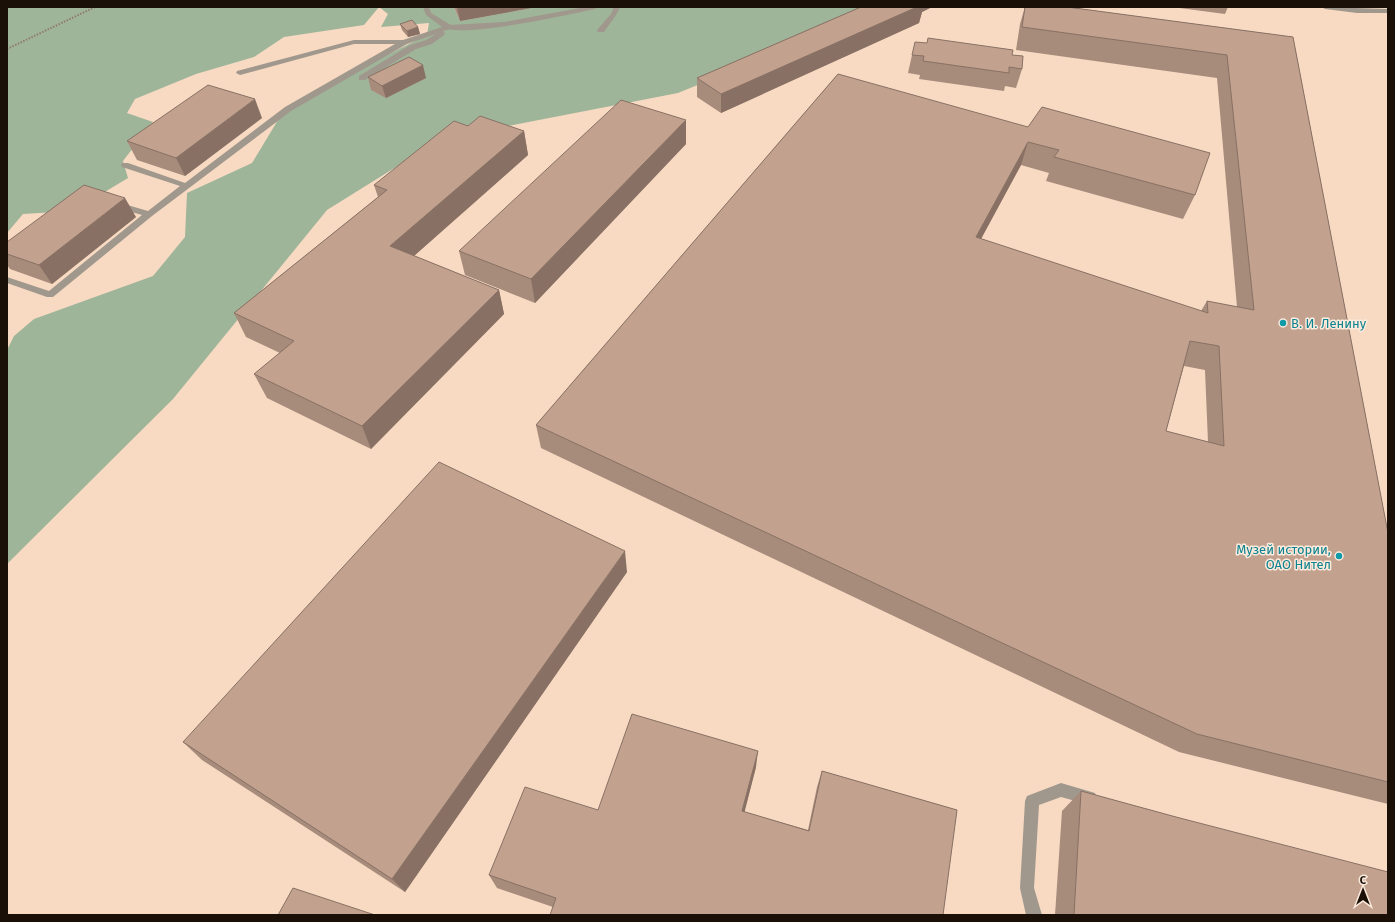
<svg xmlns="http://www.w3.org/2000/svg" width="1395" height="922" viewBox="0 0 1395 922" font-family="'Fira Sans',sans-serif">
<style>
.forest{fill:#9fb59a}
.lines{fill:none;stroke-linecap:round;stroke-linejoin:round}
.path{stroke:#907b6b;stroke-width:2;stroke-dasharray:1.5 1.5;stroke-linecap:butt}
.service{fill:#a0988c;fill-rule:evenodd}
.minor{fill:#a0988c;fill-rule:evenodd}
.wall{fill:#a78b7b;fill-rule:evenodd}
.shaded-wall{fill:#887164}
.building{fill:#c2a28f;stroke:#887164;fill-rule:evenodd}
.culture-dot{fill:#0f9aa8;stroke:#fceadc;stroke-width:1.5}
.labels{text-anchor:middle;stroke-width:3;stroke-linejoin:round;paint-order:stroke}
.culture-label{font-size:13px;fill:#0d838f;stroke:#fceadc;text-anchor:start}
</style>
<rect width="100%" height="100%" fill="#f8dac3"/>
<!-- forest -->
<polygon class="forest" points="7,7 454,7 460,21 537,7 888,7 678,93 441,139 327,210 173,399 7,564 7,350 14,336 34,319 153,276 185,237 187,193 252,163 281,115 333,82 427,35 429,23 381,27 388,14 379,7 364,25 284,37 254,57 196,74 135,99 127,113 153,122 123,161 128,178 73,211 23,214 7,233"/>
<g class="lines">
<!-- path -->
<polyline class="path" points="7,49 95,7"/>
<!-- service -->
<g class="service">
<polygon points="423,7 429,7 431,13 451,25 451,29 443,31 445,33 444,35 432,44 416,49 365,80 359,80 359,76 410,45 426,40 436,34 407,44 291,111 152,216 53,297 47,297 7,283 7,277 49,291 142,215 114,207 113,205 114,203 117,202 148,211 180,186 122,167 121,165 122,163 128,163 185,183 285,107 395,44 354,44 240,75 236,73 237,71 354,40 403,40 442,27 426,15"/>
<polygon points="614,7 620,7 616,15 604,32 598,32 597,30 611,14"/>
<polygon points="1061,783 1095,793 1097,798 1095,803 1090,805 1061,797 1039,805 1034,888 1042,915 1026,915 1020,888 1025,801 1027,796"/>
</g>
<!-- minor -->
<g class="minor">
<path d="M585 7H598L595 9C572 14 459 39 444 27L448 25 504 22Z"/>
<polygon points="1322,7 1388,9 1388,13 1357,13 1325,9"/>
</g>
</g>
<!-- wall -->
<g class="wall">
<polygon points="454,7 537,7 460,21"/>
<polygon points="861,7 932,7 922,12 919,23 721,113 697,97 697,78"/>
<path d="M1025 7H1067L1293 37 1388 533V804L1179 752 541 448 536 425 838 74 1195 195 1183 219 1046 181 1049 173 1021 165 981 239 1201 311 1207 301 1237 307 1217 78 1016 50 1020 24ZM1184 366 1205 370 1208 442 1166 431Z"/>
<polygon points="1172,7 1228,7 1225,14"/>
<polygon points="400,24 418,27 420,34 408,37 402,30"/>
<polygon points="927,43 1012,55 1022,69 1016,88 1005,86 1004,91 919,79 920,75 908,73 912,55"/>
<polygon points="368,77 426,78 386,98 371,90"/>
<polygon points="262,118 185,176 137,160 127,141"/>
<polygon points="686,120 686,144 535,303 465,275 459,251"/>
<polygon points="468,126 524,131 528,155 414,256 499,290 504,314 371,449 267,398 254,374 280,353 246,337 234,313 378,197 374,185"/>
<polygon points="136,217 52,284 10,269 7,265 7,242"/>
<polygon points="627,572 405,892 202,760 183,742"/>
<polygon points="756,767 744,812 808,830 817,787 822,771 957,810 553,907 497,888 489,875 598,810"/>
<polygon points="1081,791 1176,817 1388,915 1055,915 1062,811"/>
</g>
<!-- shaded-wall -->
<g class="shaded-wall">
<polygon points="457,7 537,7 460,21"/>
<polygon points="911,7 932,7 922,12 919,23 721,113 721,94"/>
<polygon points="418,27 420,34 408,37 407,31"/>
<polygon points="423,65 426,78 386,98 382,86"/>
<polygon points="255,99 262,118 185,176 176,158"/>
<polygon points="686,120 686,144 535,303 531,279"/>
<polygon points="524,131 528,155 398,270 390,246"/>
<polygon points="1028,142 1021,165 969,261 976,237"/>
<polygon points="125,198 136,217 52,284 39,265"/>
<polygon points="499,290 504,314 371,449 362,426"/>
<polygon points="625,551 627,572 405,892 392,879"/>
<polygon points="758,751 756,767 741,826 742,811"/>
</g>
<!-- building -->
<g class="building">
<polygon points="861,7 917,7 721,94 697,78"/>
<path d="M1025 7H1067L1293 37 1388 533V782L1197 734 536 425 838 74 1028 127 1042 107 1210 153 1195 195 1054 157 1059 150 1028 142 976 237 1208 313 1207 301 1254 310 1227 55 1022 27ZM1190 341 1219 346 1224 446 1166 431Z"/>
<polygon points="412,20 418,27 407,31 400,24"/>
<polygon points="928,38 1013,50 1012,55 1023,56 1022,69 1009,67 1009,73 923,61 924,56 912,55 915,42 927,43"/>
<polygon points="409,57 423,65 382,86 368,77"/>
<polygon points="208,85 255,99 176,158 127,141"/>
<polygon points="621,100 686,120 531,279 459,251"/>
<polygon points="480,116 524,131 390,246 499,290 362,426 254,374 294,341 234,313 387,190 374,185 454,121 468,126"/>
<polygon points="84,185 125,198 39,265 7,254 7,242"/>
<polygon points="439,462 625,551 392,879 183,742"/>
<polygon points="632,714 758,751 742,811 809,831 822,771 957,810 943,915 550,915 556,898 489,875 525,787 598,810"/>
<polygon points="1081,791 1176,817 1388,872 1388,915 1074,915"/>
<polygon points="293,888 375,915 278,915"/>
</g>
<!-- markers -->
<g class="culture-dot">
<circle cx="1283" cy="323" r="4"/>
<circle cx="1339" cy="556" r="4"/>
</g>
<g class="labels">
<!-- culture labels -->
<g class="culture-label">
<text x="1291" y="328">В. И. Ленину</text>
<text x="1331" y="554" text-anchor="end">Музей истории,<tspan x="1331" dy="15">ОАО Нител</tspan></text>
</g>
</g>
<!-- border -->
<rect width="1395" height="922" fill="none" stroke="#1a1008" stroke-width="16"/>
<!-- north arrow -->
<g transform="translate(1363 890)" stroke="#fceadc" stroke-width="3" paint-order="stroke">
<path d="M0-3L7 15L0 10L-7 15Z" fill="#1a1008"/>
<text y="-6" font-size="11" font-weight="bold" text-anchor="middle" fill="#1a1008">С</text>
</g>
</svg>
